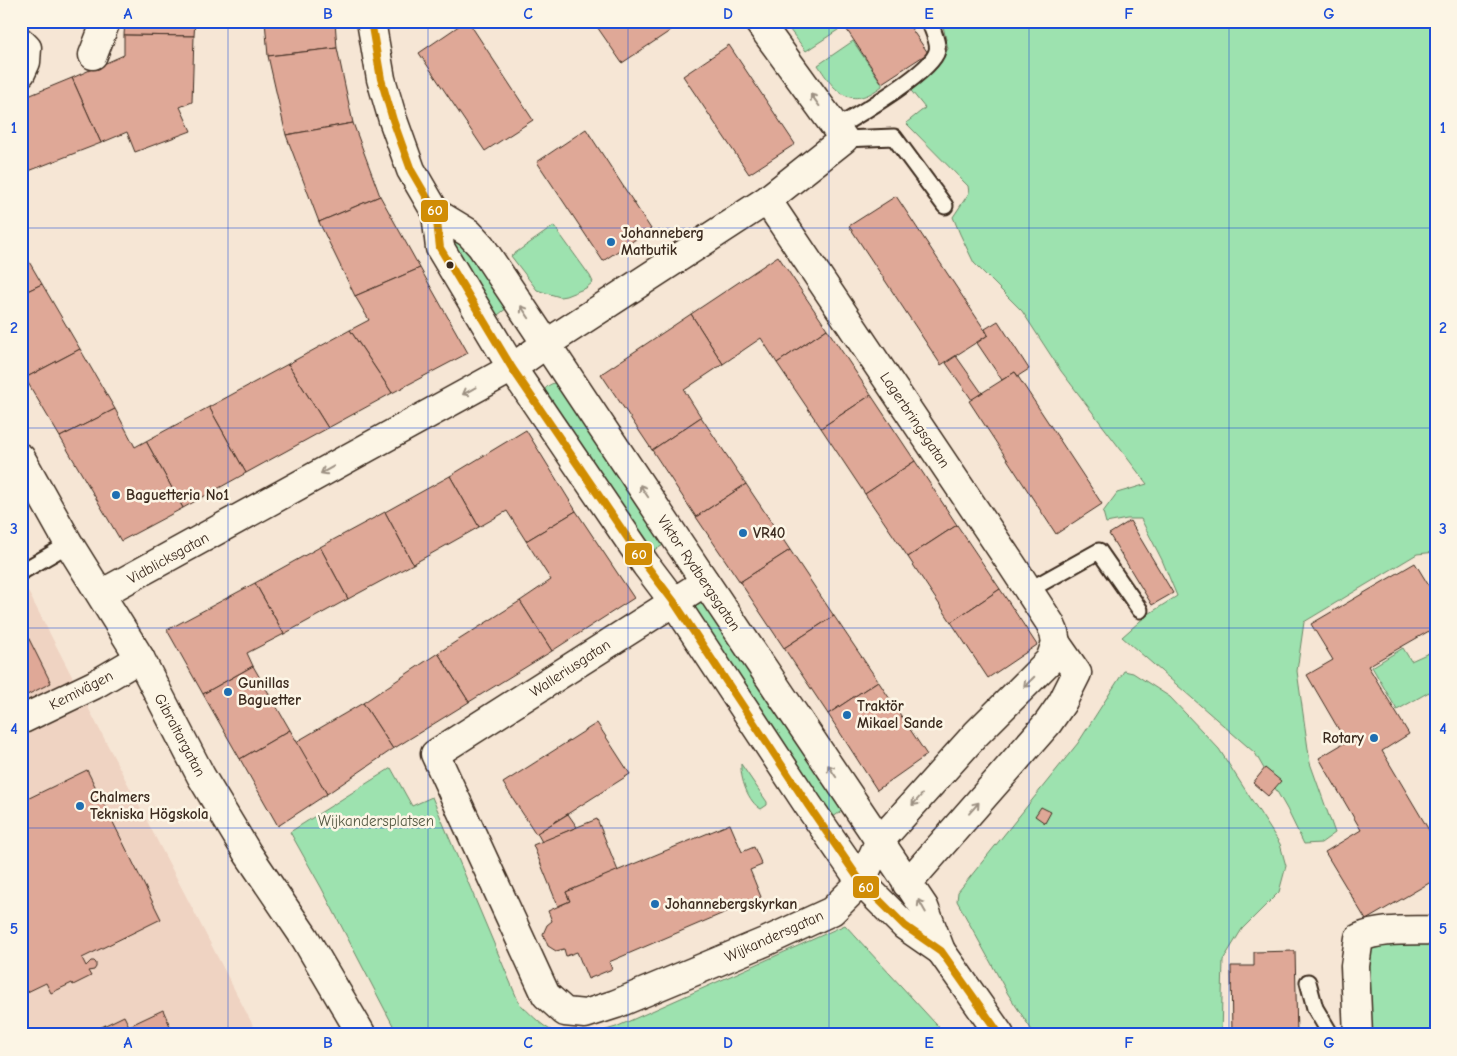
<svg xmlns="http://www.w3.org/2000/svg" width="1457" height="1056" viewBox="0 0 1457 1056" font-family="'Comic Neue',sans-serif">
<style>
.built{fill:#efd3c2}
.green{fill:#9de2af;stroke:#6c8666}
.building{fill:#dfa897;stroke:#3b2a1e}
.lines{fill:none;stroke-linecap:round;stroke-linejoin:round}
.lane-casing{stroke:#3b2a1e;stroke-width:19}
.street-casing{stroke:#3b2a1e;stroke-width:31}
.secondary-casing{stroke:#3b2a1e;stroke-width:31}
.lane{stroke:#fcf5e5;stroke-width:15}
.street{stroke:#fcf5e5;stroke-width:28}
.secondary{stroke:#fcf5e5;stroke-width:28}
.bus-1-casing{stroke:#fcf5e5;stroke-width:11}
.bus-1{stroke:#d18d06;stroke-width:8}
.oneway{stroke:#9c9082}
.grid{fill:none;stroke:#1d4ed8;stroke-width:1;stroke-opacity:0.55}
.poi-dot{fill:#1f6fb2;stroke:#fcf5e5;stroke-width:2}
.bus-dot{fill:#3b2a1e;stroke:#fcf5e5;stroke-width:2}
.labels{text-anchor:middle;stroke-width:5;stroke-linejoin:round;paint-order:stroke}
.poi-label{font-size:15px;font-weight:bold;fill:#3b2a1e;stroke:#fcf5e5;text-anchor:start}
.street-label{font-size:15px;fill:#3b2a1e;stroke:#fcf5e5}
.park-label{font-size:15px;fill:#545842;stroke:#fcf5e5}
.line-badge{stroke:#fcf5e5;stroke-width:2}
.badge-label{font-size:14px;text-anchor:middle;font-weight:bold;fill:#fff}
.neatline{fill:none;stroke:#1d4ed8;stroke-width:2}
.grid-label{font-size:16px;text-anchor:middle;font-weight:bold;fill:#1d4ed8}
</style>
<rect width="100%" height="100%" fill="#f6e6d5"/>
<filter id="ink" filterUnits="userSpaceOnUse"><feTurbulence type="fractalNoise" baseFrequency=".02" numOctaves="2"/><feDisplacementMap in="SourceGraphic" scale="10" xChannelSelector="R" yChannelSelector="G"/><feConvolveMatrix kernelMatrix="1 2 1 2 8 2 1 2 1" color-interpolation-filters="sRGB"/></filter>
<g filter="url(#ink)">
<!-- built -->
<polygon class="built" points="21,578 258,1035 21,1035"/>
<!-- green -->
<g class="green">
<polygon points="783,21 840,21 844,26 806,51"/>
<polygon points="942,21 1436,21 1436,552 1417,554 1304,622 1297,671 1310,763 1335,833 1321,843 1304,844 1287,809 1255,753 1122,637 1147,615 1177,596 1162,560 1141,519 1127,519 1106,523 1103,512 1117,493 1147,484 1061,371 1022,311 974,263 960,234 953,217 969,193 968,186 906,123 925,108 908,87 936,65 948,49"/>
<path d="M853 41 882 84V86C850 111 835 92 818 65Z"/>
<polygon points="554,226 590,276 593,282 586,288 566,296 560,297 543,292 537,290 511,256"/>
<polygon points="458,240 507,308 494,318 450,246"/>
<path d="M554 383H558L665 544 650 553 543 395C544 388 548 385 554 383Z"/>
<polygon points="701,600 843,810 829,820 691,615 691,602"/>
<polygon points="1403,648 1411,661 1433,651 1436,655 1436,701 1429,692 1397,710 1372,667"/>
<polygon points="1124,671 1133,673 1170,697 1219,749 1280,844 1286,866 1279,892 1242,929 1223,960 1221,1035 1035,1035 1008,994 957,901 958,892 1078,743"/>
<path d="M741 764 767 802V805L761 809C748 802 740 778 741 764Z"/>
<path d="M391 768 412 806 432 797 519 1003C532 1015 547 1033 565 1035H398L321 887 290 832Z"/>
<polygon points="845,925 946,1035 590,1035 616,1027"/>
<polygon points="1436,937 1436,1035 1365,1035 1365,957 1370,943"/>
</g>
<!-- building -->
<g class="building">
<polygon points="125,21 195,21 194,36 124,35"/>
<polygon points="265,21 335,21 337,48 268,56"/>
<polygon points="466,21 468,21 533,120 485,151 419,53"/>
<polygon points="593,21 663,21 670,31 622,63"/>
<polygon points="841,21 906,21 928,53 882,83"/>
<polygon points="124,35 194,36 192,102 180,107 191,131 135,152 127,132 101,143 72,78 124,55"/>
<polygon points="729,45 795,144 749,174 683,76"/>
<polygon points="337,48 353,123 286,135 268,56"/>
<polygon points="72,78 101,143 21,174 21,99"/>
<polygon points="353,123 380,196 319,222 286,135"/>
<polygon points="586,129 651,229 603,261 537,162"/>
<polygon points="380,196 420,268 355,296 319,222"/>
<polygon points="896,196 988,335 941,365 849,226"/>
<polygon points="21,248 42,284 21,294"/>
<polygon points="778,256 827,329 777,363 761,338 723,364 691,314"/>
<polygon points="420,268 468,353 392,393 350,330 369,320 355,296"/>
<polygon points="42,284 80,349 25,378 21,372 21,294"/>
<polygon points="691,314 723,364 684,390 701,417 652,450 601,374"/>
<polygon points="998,321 1029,369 1018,376 1015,372 1002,380 977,343 988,335 985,329"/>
<polygon points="827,329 871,395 821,428 777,363"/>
<polygon points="350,330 392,393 328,428 288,364"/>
<polygon points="80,349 115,409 60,437 25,378"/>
<polygon points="956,356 982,393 972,400 946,363"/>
<polygon points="288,364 328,428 246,473 209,407"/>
<polygon points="1015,372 1102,504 1056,534 969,401"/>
<polygon points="871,395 915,461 865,494 821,428"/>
<polygon points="209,407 246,473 183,508 146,441"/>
<polygon points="115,409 135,447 146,441 183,508 121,541 60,437"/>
<polygon points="701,417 746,484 696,517 652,450"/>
<polygon points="526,430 576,511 526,541 507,511 479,527 450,476"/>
<polygon points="915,461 957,525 908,557 865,494"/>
<polygon points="450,476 479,527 413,564 385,512"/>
<polygon points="746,484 790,550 740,582 696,517"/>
<polygon points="576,511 634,598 552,651 520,601 551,580 526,541"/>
<polygon points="385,512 413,564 348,599 320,547"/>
<polygon points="1130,521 1173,593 1152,605 1109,534"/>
<polygon points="957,525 1000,589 951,622 908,557"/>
<polygon points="320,547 348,599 284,634 255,583"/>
<polygon points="790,550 834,616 784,648 740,582"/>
<polygon points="1415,563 1429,586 1436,582 1436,641 1429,631 1368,666 1409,734 1382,751 1436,842 1436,879 1366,920 1325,852 1361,830 1319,758 1346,742 1307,675 1333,660 1311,624"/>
<polygon points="255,583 284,634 247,653 253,666 203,694 167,630"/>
<polygon points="1000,589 1037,645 988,678 951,622"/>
<polygon points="520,601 552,651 469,702 438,653"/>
<polygon points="834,616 878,681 828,714 784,648"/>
<polygon points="21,623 51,683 21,698"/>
<polygon points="438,653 469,702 393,749 363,703"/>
<polygon points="253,666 290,730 240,759 203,694"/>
<polygon points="878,681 927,755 877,790 828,714"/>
<polygon points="363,703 393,749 327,794 296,742"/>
<polygon points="597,723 630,774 536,834 503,783"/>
<polygon points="290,730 327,794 278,826 240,759"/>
<polygon points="1265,768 1281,781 1268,796 1253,783"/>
<polygon points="87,770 161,919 82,958 86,966 91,961 94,961 96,963 96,967 94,970 88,971 91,976 73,985 72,983 51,993 46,983 21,995 21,802"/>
<polygon points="1041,807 1051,812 1045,823 1035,816"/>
<polygon points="568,814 577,827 542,842 537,833"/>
<polygon points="597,819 618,871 566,892 570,901 558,906 533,845"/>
<polygon points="730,824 742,852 754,847 762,865 750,870 761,897 609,962 612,969 588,979 577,952 566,956 564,949 556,951 548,946 543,934 547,925 552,921 548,911 570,901 566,892"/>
<polygon points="1295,951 1297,1035 1232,1035 1231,966 1254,966 1254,952"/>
<polygon points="163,1010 174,1035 85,1035 124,1016 129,1026"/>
</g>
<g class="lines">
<defs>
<g id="lane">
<path d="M836 128C856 116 932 72 937 51 939 44 932 28 929 21"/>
<polyline points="844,139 894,137 945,206"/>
<polyline points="21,572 69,544"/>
<polyline points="1029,590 1099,551 1140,610"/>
<polyline points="1308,982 1315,1008 1331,1035"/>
</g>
<g id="street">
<polyline points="371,21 381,79 393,120 411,170 436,213 440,248 512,368 646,565 674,602 808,805 861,882 905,926 941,951"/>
<polyline points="21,42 27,48 26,62 21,73"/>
<polyline points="93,55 106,21"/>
<polyline points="436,213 469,233 481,246 679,543 924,907 941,951 1000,1035"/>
<polyline points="705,582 435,754 546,995 565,1012 585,1014 616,1004 767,941 832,911 861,882 879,842 976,734 1050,660 1056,643 1054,632 1050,623 1012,565 767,200"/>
<polyline points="101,594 512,368 546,344 767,200 844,139 758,21"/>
<polyline points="21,720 94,685 140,658"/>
<polyline points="907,884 1048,723 1062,703 1077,673 1056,643"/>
<path d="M1358 1035 1355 966 1359 938C1382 928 1410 931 1436 930"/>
</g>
<polyline id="secondary" points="21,458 69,544 140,658 201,776 248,854 305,938 362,1035"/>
</defs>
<!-- lane casing -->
<use href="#lane" class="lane-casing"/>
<!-- street casing -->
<use href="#street" class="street-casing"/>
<!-- secondary casing -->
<use href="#secondary" class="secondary-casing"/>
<!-- lane -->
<use href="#lane" class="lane"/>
<!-- street -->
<use href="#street" class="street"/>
<!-- secondary -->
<use href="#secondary" class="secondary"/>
<defs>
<polyline id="bus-1" points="371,21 381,79 393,120 411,170 436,213 440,248 512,368 646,565 674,602 808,805 861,882 905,926 941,951 1000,1035"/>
</defs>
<!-- bus-1 casing -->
<use href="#bus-1" class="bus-1-casing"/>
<!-- bus-1 -->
<use href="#bus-1" class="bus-1"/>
</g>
<!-- one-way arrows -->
<defs><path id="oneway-shaft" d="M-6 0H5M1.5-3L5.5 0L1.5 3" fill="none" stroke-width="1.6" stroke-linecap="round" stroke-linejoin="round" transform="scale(1.25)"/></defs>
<g class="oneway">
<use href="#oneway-shaft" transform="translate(815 100) rotate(-126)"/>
<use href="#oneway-shaft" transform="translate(525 312) rotate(-124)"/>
<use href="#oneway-shaft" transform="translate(469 391) rotate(151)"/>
<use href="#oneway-shaft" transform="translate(327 470) rotate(151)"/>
<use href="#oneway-shaft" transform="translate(644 491) rotate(-124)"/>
<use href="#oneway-shaft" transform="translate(1029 682) rotate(135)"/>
<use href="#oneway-shaft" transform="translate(832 771) rotate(-124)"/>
<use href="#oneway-shaft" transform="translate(917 800) rotate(132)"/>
<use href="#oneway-shaft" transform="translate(974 808) rotate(-49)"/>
<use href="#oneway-shaft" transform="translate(922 906) rotate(-120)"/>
</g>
</g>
<!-- grid -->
<path class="grid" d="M228 21V1035M428 21V1035M628 21V1035M829 21V1035M1029 21V1035M1229 21V1035M21 228H1436M21 428H1436M21 628H1436M21 828H1436"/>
<!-- markers -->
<g class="poi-dot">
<circle cx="611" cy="242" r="5"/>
<circle cx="116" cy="495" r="5"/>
<circle cx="743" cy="533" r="5"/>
<circle cx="228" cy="692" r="5"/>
<circle cx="847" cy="715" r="5"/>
<circle cx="1374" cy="738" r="5"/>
<circle cx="80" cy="806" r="5"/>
<circle cx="655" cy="904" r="5"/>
</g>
<circle class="bus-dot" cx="450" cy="265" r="4.5"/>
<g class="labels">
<!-- poi labels -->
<g class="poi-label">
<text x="621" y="238">Johanneberg<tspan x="621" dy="17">Matbutik</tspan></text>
<text x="126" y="500">Baguetteria No1</text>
<text x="753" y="538">VR40</text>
<text x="238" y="688">Gunillas<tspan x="238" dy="17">Baguetter</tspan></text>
<text x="857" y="711">Traktör<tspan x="857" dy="17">Mikael Sande</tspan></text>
<text x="1364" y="743" text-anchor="end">Rotary</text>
<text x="90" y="802">Chalmers<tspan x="90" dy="17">Tekniska Högskola</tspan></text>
<text x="665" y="909">Johannebergskyrkan</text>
</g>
<!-- street labels -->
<g class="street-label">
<text transform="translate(915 420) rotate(56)" y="5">Lagerbringsgatan</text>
<text transform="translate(168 558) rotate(-29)" y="5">Vidblicksgatan</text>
<text transform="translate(699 573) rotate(56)" y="5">Viktor Rydbergsgatan</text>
<text transform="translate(570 668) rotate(-33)" y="5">Walleriusgatan</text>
<text transform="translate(81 690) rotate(-27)" y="5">Kemivägen</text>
<text transform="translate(180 735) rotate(62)" y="5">Gibraltargatan</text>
<text transform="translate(774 936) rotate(-24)" y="5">Wijkandersgatan</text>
</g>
<!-- park labels -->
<g class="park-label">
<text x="376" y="826">Wijkandersplatsen</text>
</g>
</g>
<g class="line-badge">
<rect x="420" y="199" width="29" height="24" rx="5" fill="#d18d06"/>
<rect x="624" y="542" width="29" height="24" rx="5" fill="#d18d06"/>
<rect x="852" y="875" width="28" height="24" rx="5" fill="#d18d06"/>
</g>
<g class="badge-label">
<text x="435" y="215">60</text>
<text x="639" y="559">60</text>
<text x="866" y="892">60</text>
</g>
<!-- margin -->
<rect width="1457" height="1056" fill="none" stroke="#fcf5e5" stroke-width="55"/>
<rect x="28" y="28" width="1402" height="1000" class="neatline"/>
<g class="grid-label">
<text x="128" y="19">A</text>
<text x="328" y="19">B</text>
<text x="528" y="19">C</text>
<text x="728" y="19">D</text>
<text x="929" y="19">E</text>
<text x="1129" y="19">F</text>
<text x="1329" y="19">G</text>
<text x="14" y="133">1</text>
<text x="1443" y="133">1</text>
<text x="14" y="333">2</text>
<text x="1443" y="333">2</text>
<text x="14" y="534">3</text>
<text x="1443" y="534">3</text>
<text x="14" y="734">4</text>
<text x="1443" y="734">4</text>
<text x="14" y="934">5</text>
<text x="1443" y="934">5</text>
<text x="128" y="1048">A</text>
<text x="328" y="1048">B</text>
<text x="528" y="1048">C</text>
<text x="728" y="1048">D</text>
<text x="929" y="1048">E</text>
<text x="1129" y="1048">F</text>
<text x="1329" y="1048">G</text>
</g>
</svg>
